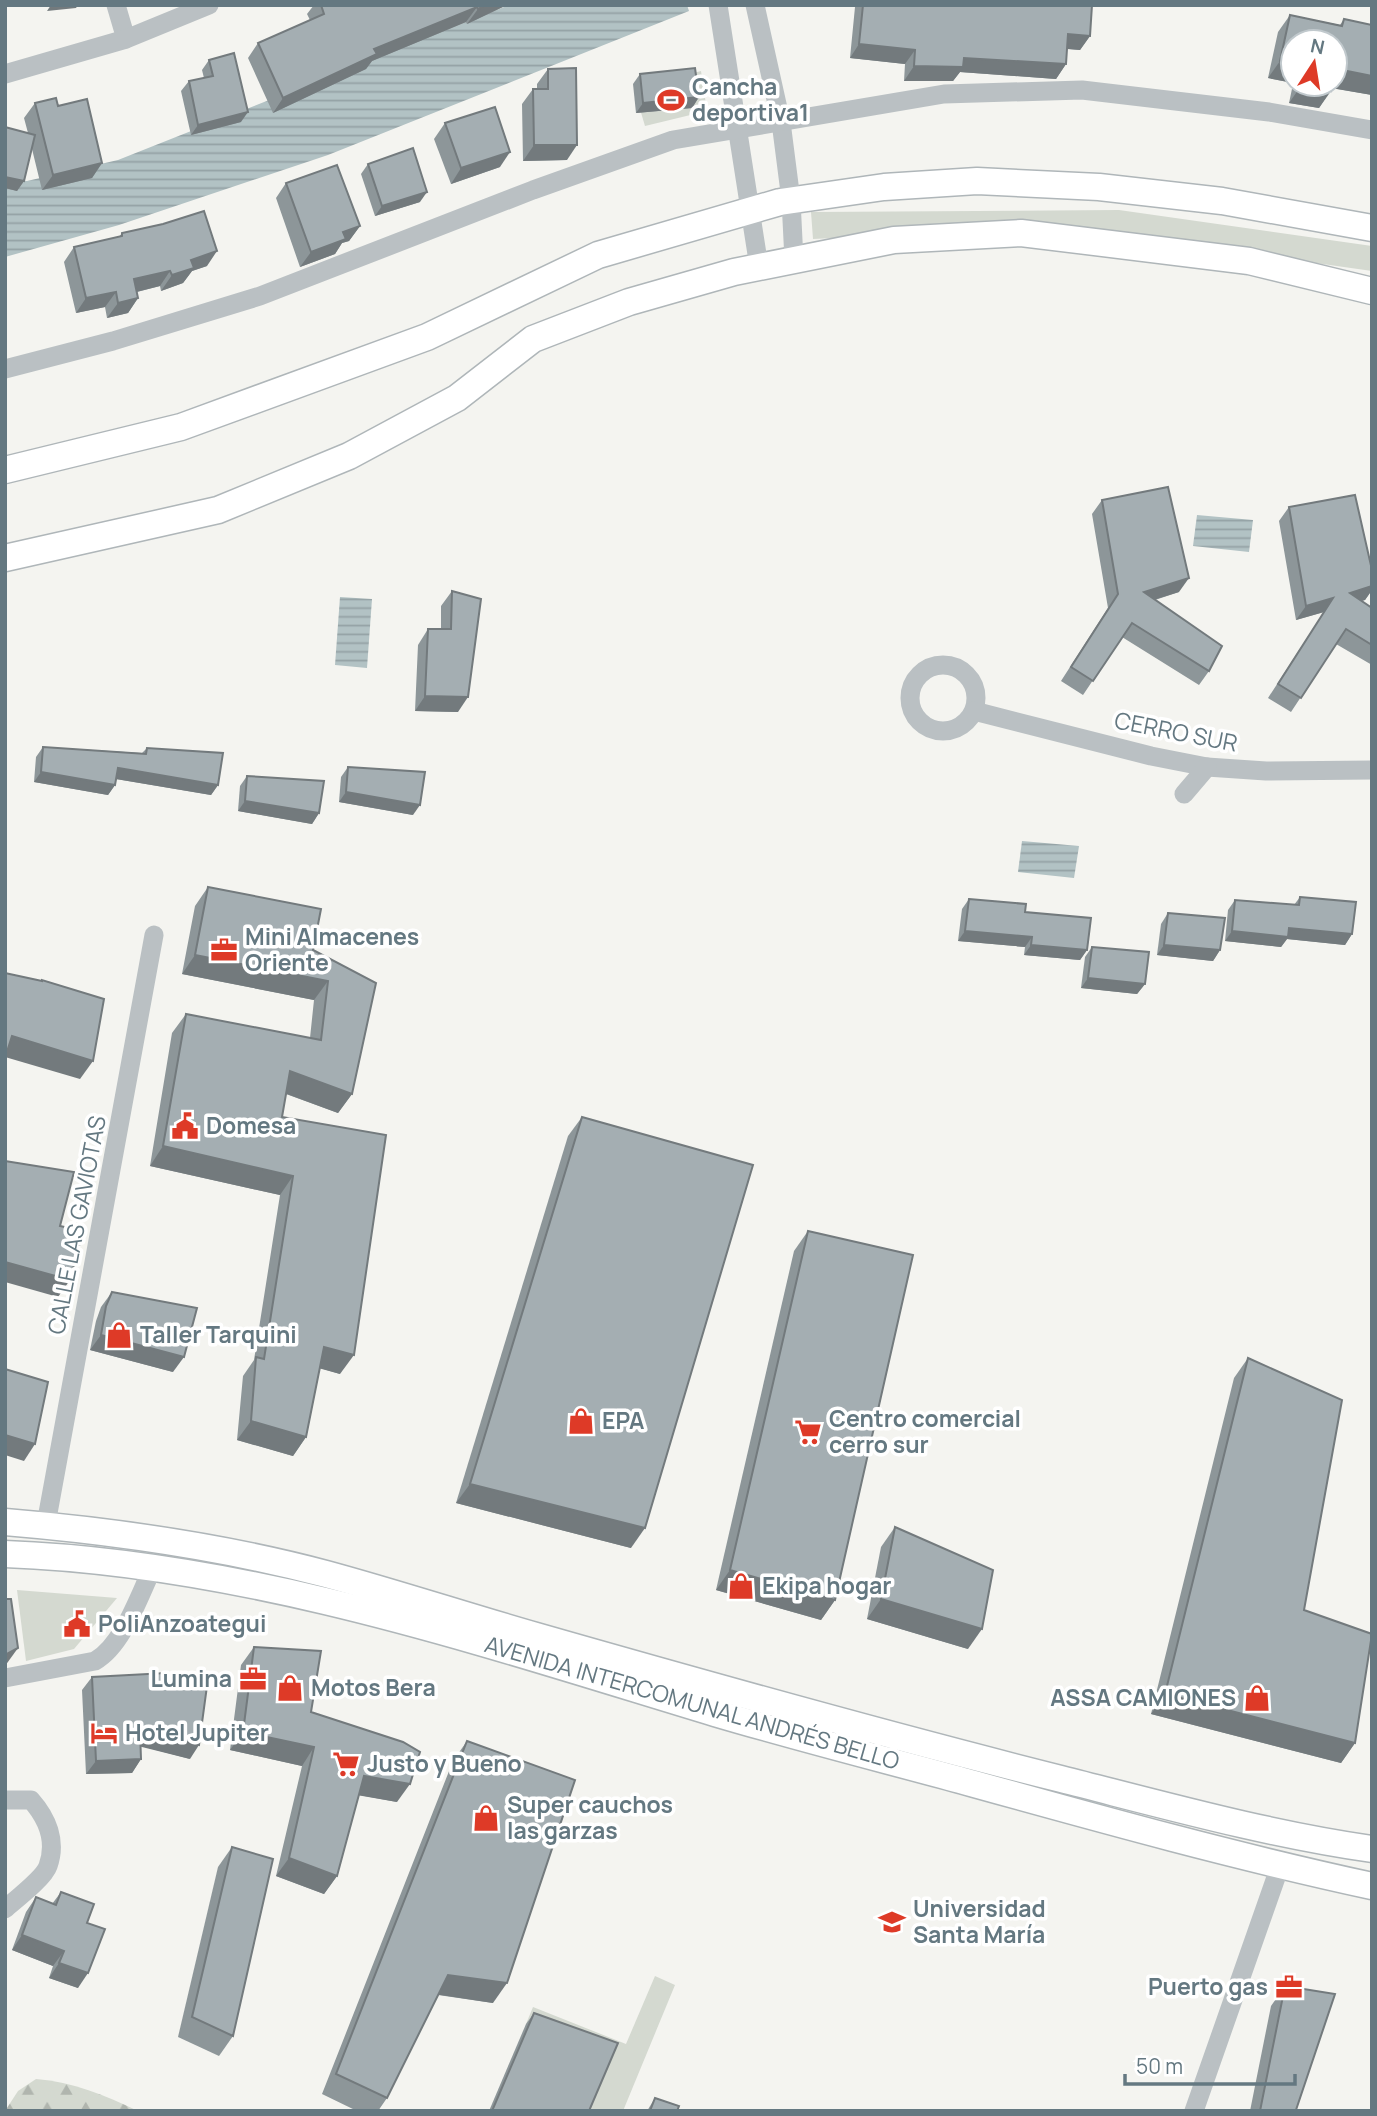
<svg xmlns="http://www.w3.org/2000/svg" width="1377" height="2116" viewBox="0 0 1377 2116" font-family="Manrope,sans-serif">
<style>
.green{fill:#d4d9d0}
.forest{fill:url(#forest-firs)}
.water{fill:url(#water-rules)}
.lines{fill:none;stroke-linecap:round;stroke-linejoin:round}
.secondary-casing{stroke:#afb6b9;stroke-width:29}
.minor{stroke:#bac0c3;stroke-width:19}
.secondary{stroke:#fff;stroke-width:26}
.wall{fill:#8d9699}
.shaded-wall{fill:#737a7d}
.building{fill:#a4aeb2;stroke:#737a7d;stroke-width:2}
.labels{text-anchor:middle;stroke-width:7;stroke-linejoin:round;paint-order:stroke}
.poi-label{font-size:23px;font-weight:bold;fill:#647881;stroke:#fff;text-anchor:start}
.street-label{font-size:23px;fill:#647881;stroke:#fff}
</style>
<defs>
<pattern id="forest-firs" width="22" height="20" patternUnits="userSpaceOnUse" patternTransform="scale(1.75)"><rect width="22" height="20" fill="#d4d9d0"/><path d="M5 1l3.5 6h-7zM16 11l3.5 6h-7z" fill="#b0b5ae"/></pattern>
<pattern id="water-rules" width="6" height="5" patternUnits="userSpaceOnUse" patternTransform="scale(1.75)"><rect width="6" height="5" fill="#b2c2c4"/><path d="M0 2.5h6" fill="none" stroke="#94a2a5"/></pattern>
</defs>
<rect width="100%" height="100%" fill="#f4f4f0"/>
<!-- green -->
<g class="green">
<polygon points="701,71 707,111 645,126 634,89"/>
<polygon points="1119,210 1372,246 1372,271 1063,227 813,239 811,212"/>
<polygon points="17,1590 117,1598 74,1649 26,1661"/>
<polygon points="655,1976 675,1985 623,2111 586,2111 526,2024 533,2007 626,2044"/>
</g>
<!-- forest -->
<path class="forest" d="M36 2079C73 2082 105 2095 138 2111H5L18 2091Z"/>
<!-- water -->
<g class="water">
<polygon points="509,5 687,5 689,11 328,155 119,225 5,257 5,180 27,181 118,160"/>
<polygon points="1197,515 1253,520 1249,552 1193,546"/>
<polygon points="340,597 372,599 367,668 335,665"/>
<polygon points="1022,841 1079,846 1074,878 1018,872"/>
</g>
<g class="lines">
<defs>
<g id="secondary">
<polyline points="5,470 181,427 427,337 598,255 780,202 884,187 977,181 1099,187 1222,201 1372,228"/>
<polyline points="5,558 218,510 349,456 457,398 533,339 629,302 734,272 894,240 1021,233 1249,261 1372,291"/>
<path d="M5 1522C113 1531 221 1546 326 1574 396 1593 466 1616 536 1636 711 1686 885 1735 1061 1779 1164 1805 1267 1834 1372 1849"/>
<path d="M5 1554C249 1563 483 1643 715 1713 796 1737 879 1758 960 1780 1097 1818 1233 1856 1372 1886"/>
</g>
</defs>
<!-- secondary casing -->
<use href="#secondary" class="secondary-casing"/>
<!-- minor -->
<g class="minor">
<polyline points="116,5 126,39"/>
<polyline points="718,5 759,267"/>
<polyline points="755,5 781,122 791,200 794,260"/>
<polyline points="5,74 126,39 209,5"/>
<polyline points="5,369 113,341 260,296 533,190 673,140 944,94 1082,90 1269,112 1372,130"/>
<circle cx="943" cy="698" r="33"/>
<polyline points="974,711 1151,756 1207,767 1266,771 1372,770"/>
<polyline points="1184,794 1207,767"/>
<polyline points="46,1524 154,935"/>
<path d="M5 1678 95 1661C123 1645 139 1596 153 1567"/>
<path d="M5 1800H31C47 1818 57 1841 48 1866 44 1878 15 1900 5 1909"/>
<polyline points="1194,2111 1280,1866"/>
</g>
<!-- secondary -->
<use href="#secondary" class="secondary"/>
</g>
<!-- wall -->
<g class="wall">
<polygon points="314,5 507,5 467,24 466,22 372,61 366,69 273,113 248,58 258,43 310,20 307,14"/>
<polygon points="856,5 1092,5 1090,36 1080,50 1067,49 1066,64 1056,79 960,72 953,81 904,81 905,64 850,58 855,7"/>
<polygon points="1290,15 1340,25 1344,19 1372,95 1332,88 1319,108 1289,103 1293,84 1335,84 1293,42 1293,83 1268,78 1278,32"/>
<polygon points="209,60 241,122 191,135 181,91 189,81 204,78 202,70"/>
<polygon points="548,69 567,160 523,161 522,104 533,89 537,89 537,84"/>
<polygon points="640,74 699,97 692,108 636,113 633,84"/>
<polygon points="35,103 58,106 102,163 92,178 42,190 32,149 24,181 17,191 5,188 5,127 28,133 24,118"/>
<polygon points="445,123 500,167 451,184 434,139"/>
<polygon points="368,164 420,202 375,216 361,174"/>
<polygon points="286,183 360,226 349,241 342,243 335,254 300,267 276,198"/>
<polygon points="122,233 207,266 192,271 183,283 161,291 160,286 137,292 138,298 128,313 107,318 105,307 76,313 64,262 74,247 119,237"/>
<polygon points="1102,500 1179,592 1155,600 1209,671 1199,685 1122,637 1083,695 1061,681 1108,608 1092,514"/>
<polygon points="1289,507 1372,570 1372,590 1365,600 1361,601 1372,608 1372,665 1336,644 1291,712 1268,698 1324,612 1296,620 1279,521"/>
<polygon points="452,591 458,712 415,711 418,645 428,629 441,629 441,606"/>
<polygon points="43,747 142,753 147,748 218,785 211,795 116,779 115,785 108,795 34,782 36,757"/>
<polygon points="348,767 413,815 339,802 341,777"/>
<polygon points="247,776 319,813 312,824 238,811 240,786"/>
<polygon points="208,887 313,950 376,983 352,1094 338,1113 286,1094 282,1117 340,1374 320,1368 306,1437 293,1456 237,1440 243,1376 254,1360 280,1195 150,1166 172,1033 186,1014 310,1038 314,1000 182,974 195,906"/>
<polygon points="1300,897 1352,934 1345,945 1287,939 1281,947 1225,941 1228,910 1235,900 1294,905"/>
<polygon points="969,899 1025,912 1087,950 1080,960 1024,955 1025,947 958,941 962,909"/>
<polygon points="1168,913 1220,950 1213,961 1157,955 1161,924"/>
<polygon points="1092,947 1145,984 1137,994 1081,988 1085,957"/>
<polygon points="582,1117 631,1548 456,1503 568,1136"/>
<polygon points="808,1231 835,1600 821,1620 716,1590 794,1251"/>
<polygon points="112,1292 173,1372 90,1350 96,1321 101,1307"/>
<polygon points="1248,1358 1304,1610 1355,1743 1341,1763 1151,1714 1234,1378"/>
<polygon points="895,1527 968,1649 867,1619 881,1547"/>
<polygon points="254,1647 311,1712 397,1802 359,1795 337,1876 324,1894 276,1876 302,1766 230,1750 241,1665"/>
<polygon points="92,1677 190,1759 141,1746 141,1759 132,1773 86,1774 82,1690"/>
<polygon points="467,1741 493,2003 438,1995 387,2098 378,2111 357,2111 322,2094 453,1761"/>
<polygon points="232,1847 233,2036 219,2056 178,2037 218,1867"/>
<polygon points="61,1892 87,1923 78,1988 49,1978 53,1966 12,1950 26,1912 36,1897 52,1904"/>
<polygon points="1285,1986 1296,2110 1298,2111 1250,2111 1271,2006"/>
<polygon points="534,2013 589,2111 489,2111 526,2024"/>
<polygon points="655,2098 677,2111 647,2111"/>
</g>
<!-- shaded-wall -->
<g class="shaded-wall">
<polygon points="51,5 78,5 76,8 47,11"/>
<polygon points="486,5 507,5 467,24 478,9"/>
<polygon points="477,7 466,22 372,61 366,69 273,113 283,98 374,49"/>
<polygon points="1068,34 1090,36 1080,50 1058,48"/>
<polygon points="859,44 915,50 905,64 850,58"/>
<polygon points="964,58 1066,64 1056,79 960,72 953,81 904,81 914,66"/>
<polygon points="1280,61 1293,63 1293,83 1268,78"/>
<polygon points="1337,69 1372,76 1372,95 1325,87 1327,84 1335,84 1335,72"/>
<polygon points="1301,86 1331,91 1319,108 1289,103"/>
<polygon points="699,97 692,108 636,113 643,103"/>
<polygon points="248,112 241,122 191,135 198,125"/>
<polygon points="534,145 577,145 567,160 523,161"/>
<polygon points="510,152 500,167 451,184 461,168"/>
<polygon points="102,163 92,178 42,190 53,175"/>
<polygon points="5,177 24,181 17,191 5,188"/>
<polygon points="427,192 420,202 375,216 382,206"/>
<polygon points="360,226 349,241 342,243 335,254 300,267 311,252 343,232"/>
<polygon points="217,251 207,266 192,271 183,283 161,291 172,275 191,260"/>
<polygon points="170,271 160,286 124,295 134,279"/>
<polygon points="116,292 105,307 76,313 86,298"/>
<polygon points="138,298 128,313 107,318 118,303"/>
<polygon points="1189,578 1179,592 1134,606 1144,592"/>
<polygon points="1372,586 1372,590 1365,600 1340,607 1350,593"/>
<polygon points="1333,598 1324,612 1296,620 1306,606"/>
<polygon points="425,696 468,697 458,712 415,711"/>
<polygon points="118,768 218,785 211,795 110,778"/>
<polygon points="41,772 115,785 108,795 34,782"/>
<polygon points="346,792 420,805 413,815 339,802"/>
<polygon points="245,801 319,813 312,824 238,811"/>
<polygon points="1289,928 1352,934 1345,945 1287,939 1281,947 1225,941 1232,931"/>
<polygon points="965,931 1032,937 1025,947 958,941"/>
<polygon points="1031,945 1087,950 1080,960 1024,955"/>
<polygon points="1164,945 1220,950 1213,961 1157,955"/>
<polygon points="195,955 328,981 314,1000 182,974"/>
<polygon points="1088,978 1145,984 1137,994 1081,988"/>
<polygon points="12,1036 93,1061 80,1079 5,1057"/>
<polygon points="290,1071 352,1094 338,1113 276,1090"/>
<polygon points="163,1146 293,1176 280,1195 150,1166"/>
<polygon points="5,1262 70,1280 58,1297 5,1282"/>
<polygon points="101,1335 184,1357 173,1372 90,1350"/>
<polygon points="324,1347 354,1355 340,1374 311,1366"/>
<polygon points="251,1421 306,1437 293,1456 237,1440"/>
<polygon points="5,1435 35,1444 24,1461 5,1455"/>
<polygon points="470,1484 645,1528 631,1548 456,1503"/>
<polygon points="730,1570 835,1600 821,1620 716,1590"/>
<polygon points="881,1599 982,1629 968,1649 867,1619"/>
<polygon points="18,1648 5,1666 5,1655"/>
<polygon points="1165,1694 1355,1743 1341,1763 1151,1714"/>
<polygon points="140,1731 199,1745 190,1759 130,1744"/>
<polygon points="243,1732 314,1747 302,1766 230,1750"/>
<polygon points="141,1759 132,1773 86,1774 96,1761"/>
<polygon points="364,1776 410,1784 397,1802 351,1794"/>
<polygon points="289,1858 337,1876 324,1894 276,1876"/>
<polygon points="22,1935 64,1951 53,1966 12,1950"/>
<polygon points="59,1963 88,1973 78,1988 49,1978"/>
<polygon points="448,1975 507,1983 493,2003 434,1994"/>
</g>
<!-- building -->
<g class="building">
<polygon points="321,5 486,5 478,9 477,7 374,49 377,54 283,98 258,43 324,14"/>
<polygon points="863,5 1092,5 1090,36 1068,34 1066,64 964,58 963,67 914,66 915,50 859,44"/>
<polygon points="1290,15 1342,26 1344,19 1372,25 1372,76 1337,69 1335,77 1335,42 1293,42 1293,63 1280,61"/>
<polygon points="234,53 248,112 198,125 189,81 213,76 209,60"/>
<polygon points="576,68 577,145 534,145 533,89 548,89 548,69"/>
<polygon points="695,68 699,97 643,103 640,74"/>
<polygon points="1302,84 1333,84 1331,91 1301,86"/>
<polygon points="56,98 58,106 87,99 102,163 53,175 35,103"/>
<polygon points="495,107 510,152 461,168 445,123"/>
<polygon points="5,127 35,135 24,181 5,177"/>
<polygon points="413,148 427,192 382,206 368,164"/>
<polygon points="337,165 360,226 343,232 346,239 311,252 286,183"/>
<polygon points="204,211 217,251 191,260 194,268 172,275 170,271 134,279 138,298 118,303 116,292 86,298 74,247 122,236 122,233 163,224"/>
<polygon points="1168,487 1189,578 1144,592 1222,646 1209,671 1132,623 1093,681 1071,667 1118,594 1102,500"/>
<polygon points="1355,495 1372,570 1372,586 1350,593 1372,608 1372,645 1346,629 1301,698 1278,684 1333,598 1306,606 1289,507"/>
<polygon points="452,591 481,599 468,697 425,696 428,629 451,629"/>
<polygon points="43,747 146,754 147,748 223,753 218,785 118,768 115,785 41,772"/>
<polygon points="348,767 425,772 420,805 346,792"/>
<polygon points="247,776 324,781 319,813 245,801"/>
<polygon points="208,887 321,909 313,950 376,983 352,1094 290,1071 282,1117 386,1135 354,1355 324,1347 306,1437 251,1421 256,1357 264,1359 293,1176 163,1146 186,1014 321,1040 328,981 195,955"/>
<polygon points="1300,897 1356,902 1352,934 1289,928 1288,937 1232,931 1235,900 1299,905"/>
<polygon points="969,899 1026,904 1025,912 1091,918 1087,950 1031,945 1032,937 965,931"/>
<polygon points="1168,913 1225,918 1220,950 1164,945"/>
<polygon points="1092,947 1149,952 1145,984 1088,978"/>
<polygon points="5,973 42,981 42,980 104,999 93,1061 12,1036 5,1058"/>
<polygon points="582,1117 753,1165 645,1528 470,1484"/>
<polygon points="5,1161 74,1172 60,1226 83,1231 70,1280 5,1262"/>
<polygon points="808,1231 913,1255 835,1600 730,1570"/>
<polygon points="112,1292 197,1308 184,1357 101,1335 106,1306"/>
<polygon points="1248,1358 1342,1400 1304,1610 1372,1634 1355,1743 1165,1694"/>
<polygon points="5,1369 48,1382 35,1444 5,1435"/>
<polygon points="895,1527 993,1570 982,1629 881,1599"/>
<polygon points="5,1599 11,1599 18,1648 5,1655"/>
<polygon points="254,1647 321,1651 311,1712 403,1742 420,1752 410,1784 364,1776 337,1876 289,1858 314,1747 243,1732"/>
<polygon points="167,1673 207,1686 199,1745 140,1731 141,1759 96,1761 92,1677"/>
<polygon points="467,1741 575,1780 507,1983 448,1975 387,2098 336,2074"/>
<polygon points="232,1847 273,1859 233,2036 192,2017"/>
<polygon points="61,1892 94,1904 87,1923 105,1929 88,1973 59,1963 64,1951 22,1935 36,1897 56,1905"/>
<polygon points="1285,1986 1335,1994 1296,2110 1298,2111 1260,2111"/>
<polygon points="534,2013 618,2043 589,2111 492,2111"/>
<polygon points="655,2098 679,2106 677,2111 650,2111"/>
</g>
<!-- icons -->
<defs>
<symbol id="stadium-bare" viewBox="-9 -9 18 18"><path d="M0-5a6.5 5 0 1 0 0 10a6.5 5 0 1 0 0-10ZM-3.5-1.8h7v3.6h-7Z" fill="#de3a27" stroke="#fff" stroke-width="2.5" paint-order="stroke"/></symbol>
<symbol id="office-bare" viewBox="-9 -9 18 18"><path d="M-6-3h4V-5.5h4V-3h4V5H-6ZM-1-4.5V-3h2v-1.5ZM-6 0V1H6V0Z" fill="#de3a27" stroke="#fff" stroke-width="2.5" paint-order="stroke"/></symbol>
<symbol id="civic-bare" viewBox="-9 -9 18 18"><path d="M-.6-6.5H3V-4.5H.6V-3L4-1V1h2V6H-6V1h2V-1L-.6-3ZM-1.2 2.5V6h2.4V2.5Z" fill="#de3a27" stroke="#fff" stroke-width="2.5" paint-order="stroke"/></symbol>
<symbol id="shop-bare" viewBox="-9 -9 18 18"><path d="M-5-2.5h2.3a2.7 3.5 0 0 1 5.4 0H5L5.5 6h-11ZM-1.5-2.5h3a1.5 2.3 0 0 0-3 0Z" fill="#de3a27" stroke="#fff" stroke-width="2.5" paint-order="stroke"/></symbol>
<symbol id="supermarket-bare" viewBox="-9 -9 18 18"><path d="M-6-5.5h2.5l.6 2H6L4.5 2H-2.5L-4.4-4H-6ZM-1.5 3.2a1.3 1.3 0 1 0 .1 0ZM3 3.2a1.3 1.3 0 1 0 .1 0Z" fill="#de3a27" stroke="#fff" stroke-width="2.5" paint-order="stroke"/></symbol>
<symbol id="hotel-bare" viewBox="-9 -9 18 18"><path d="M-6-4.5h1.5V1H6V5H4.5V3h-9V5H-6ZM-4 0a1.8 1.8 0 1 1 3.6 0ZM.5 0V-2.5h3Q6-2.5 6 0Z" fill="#de3a27" stroke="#fff" stroke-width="2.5" paint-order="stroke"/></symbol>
<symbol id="university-bare" viewBox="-9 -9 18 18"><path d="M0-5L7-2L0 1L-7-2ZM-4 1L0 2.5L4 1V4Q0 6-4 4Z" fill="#de3a27" stroke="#fff" stroke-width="2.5" paint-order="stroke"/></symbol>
</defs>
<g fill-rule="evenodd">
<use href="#stadium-bare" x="652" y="81" width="38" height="38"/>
<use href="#office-bare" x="205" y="931" width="38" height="38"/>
<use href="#civic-bare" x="166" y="1107" width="38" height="38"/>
<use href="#shop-bare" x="100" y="1316" width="38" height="38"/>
<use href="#shop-bare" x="562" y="1402" width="38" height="38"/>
<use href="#supermarket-bare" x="789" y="1413" width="38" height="38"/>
<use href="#shop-bare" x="722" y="1567" width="38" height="38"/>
<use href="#civic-bare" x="58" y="1605" width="38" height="38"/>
<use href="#office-bare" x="234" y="1660" width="38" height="38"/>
<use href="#shop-bare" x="271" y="1669" width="38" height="38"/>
<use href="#shop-bare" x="1238" y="1679" width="38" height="38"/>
<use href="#hotel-bare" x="85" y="1714" width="38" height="38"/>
<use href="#supermarket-bare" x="327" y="1745" width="38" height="38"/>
<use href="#shop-bare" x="467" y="1799" width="38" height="38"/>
<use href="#university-bare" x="873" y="1903" width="38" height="38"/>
<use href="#office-bare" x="1270" y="1968" width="38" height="38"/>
</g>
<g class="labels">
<!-- poi labels -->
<g class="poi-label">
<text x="692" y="95">Cancha<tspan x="692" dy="26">deportiva1</tspan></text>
<text x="245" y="945">Mini Almacenes<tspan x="245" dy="26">Oriente</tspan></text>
<text x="206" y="1134">Domesa</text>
<text x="140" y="1343">Taller Tarquini</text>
<text x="829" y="1427">Centro comercial<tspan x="829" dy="26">cerro sur</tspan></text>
<text x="602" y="1429">EPA</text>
<text x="762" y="1594">Ekipa hogar</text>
<text x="98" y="1632">PoliAnzoategui</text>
<text x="232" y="1687" text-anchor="end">Lumina</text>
<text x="311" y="1696">Motos Bera</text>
<text x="1236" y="1706" text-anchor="end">ASSA CAMIONES</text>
<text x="125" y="1741">Hotel Jupiter</text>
<text x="367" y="1772">Justo y Bueno</text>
<text x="507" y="1813">Super cauchos<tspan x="507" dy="26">las garzas</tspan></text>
<text x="913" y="1917">Universidad<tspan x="913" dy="26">Santa María</tspan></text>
<text x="1268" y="1995" text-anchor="end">Puerto gas</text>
</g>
<!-- street labels -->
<g class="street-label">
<text transform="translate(1176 732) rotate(11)" y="8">CERRO SUR</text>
<text transform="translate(77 1225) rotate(-79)" y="8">CALLE LAS GAVIOTAS</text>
<text transform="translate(692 1703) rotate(16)" y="8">AVENIDA INTERCOMUNAL ANDRÉS BELLO</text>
</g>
</g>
<!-- border -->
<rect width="1377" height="2116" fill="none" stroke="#647881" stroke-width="14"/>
<!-- north arrow -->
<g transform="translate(1314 63) rotate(12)"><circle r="33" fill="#ffffff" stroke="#c1c9cd" stroke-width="2"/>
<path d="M0-5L12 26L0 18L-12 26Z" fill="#de3a27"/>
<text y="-10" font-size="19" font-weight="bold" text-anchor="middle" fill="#647881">N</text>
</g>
<!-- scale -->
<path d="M1125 2074v10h170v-10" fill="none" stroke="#647881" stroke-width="3.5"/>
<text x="1136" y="2074" font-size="21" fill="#647881" stroke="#ffffff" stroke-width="5" paint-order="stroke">50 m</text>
</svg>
